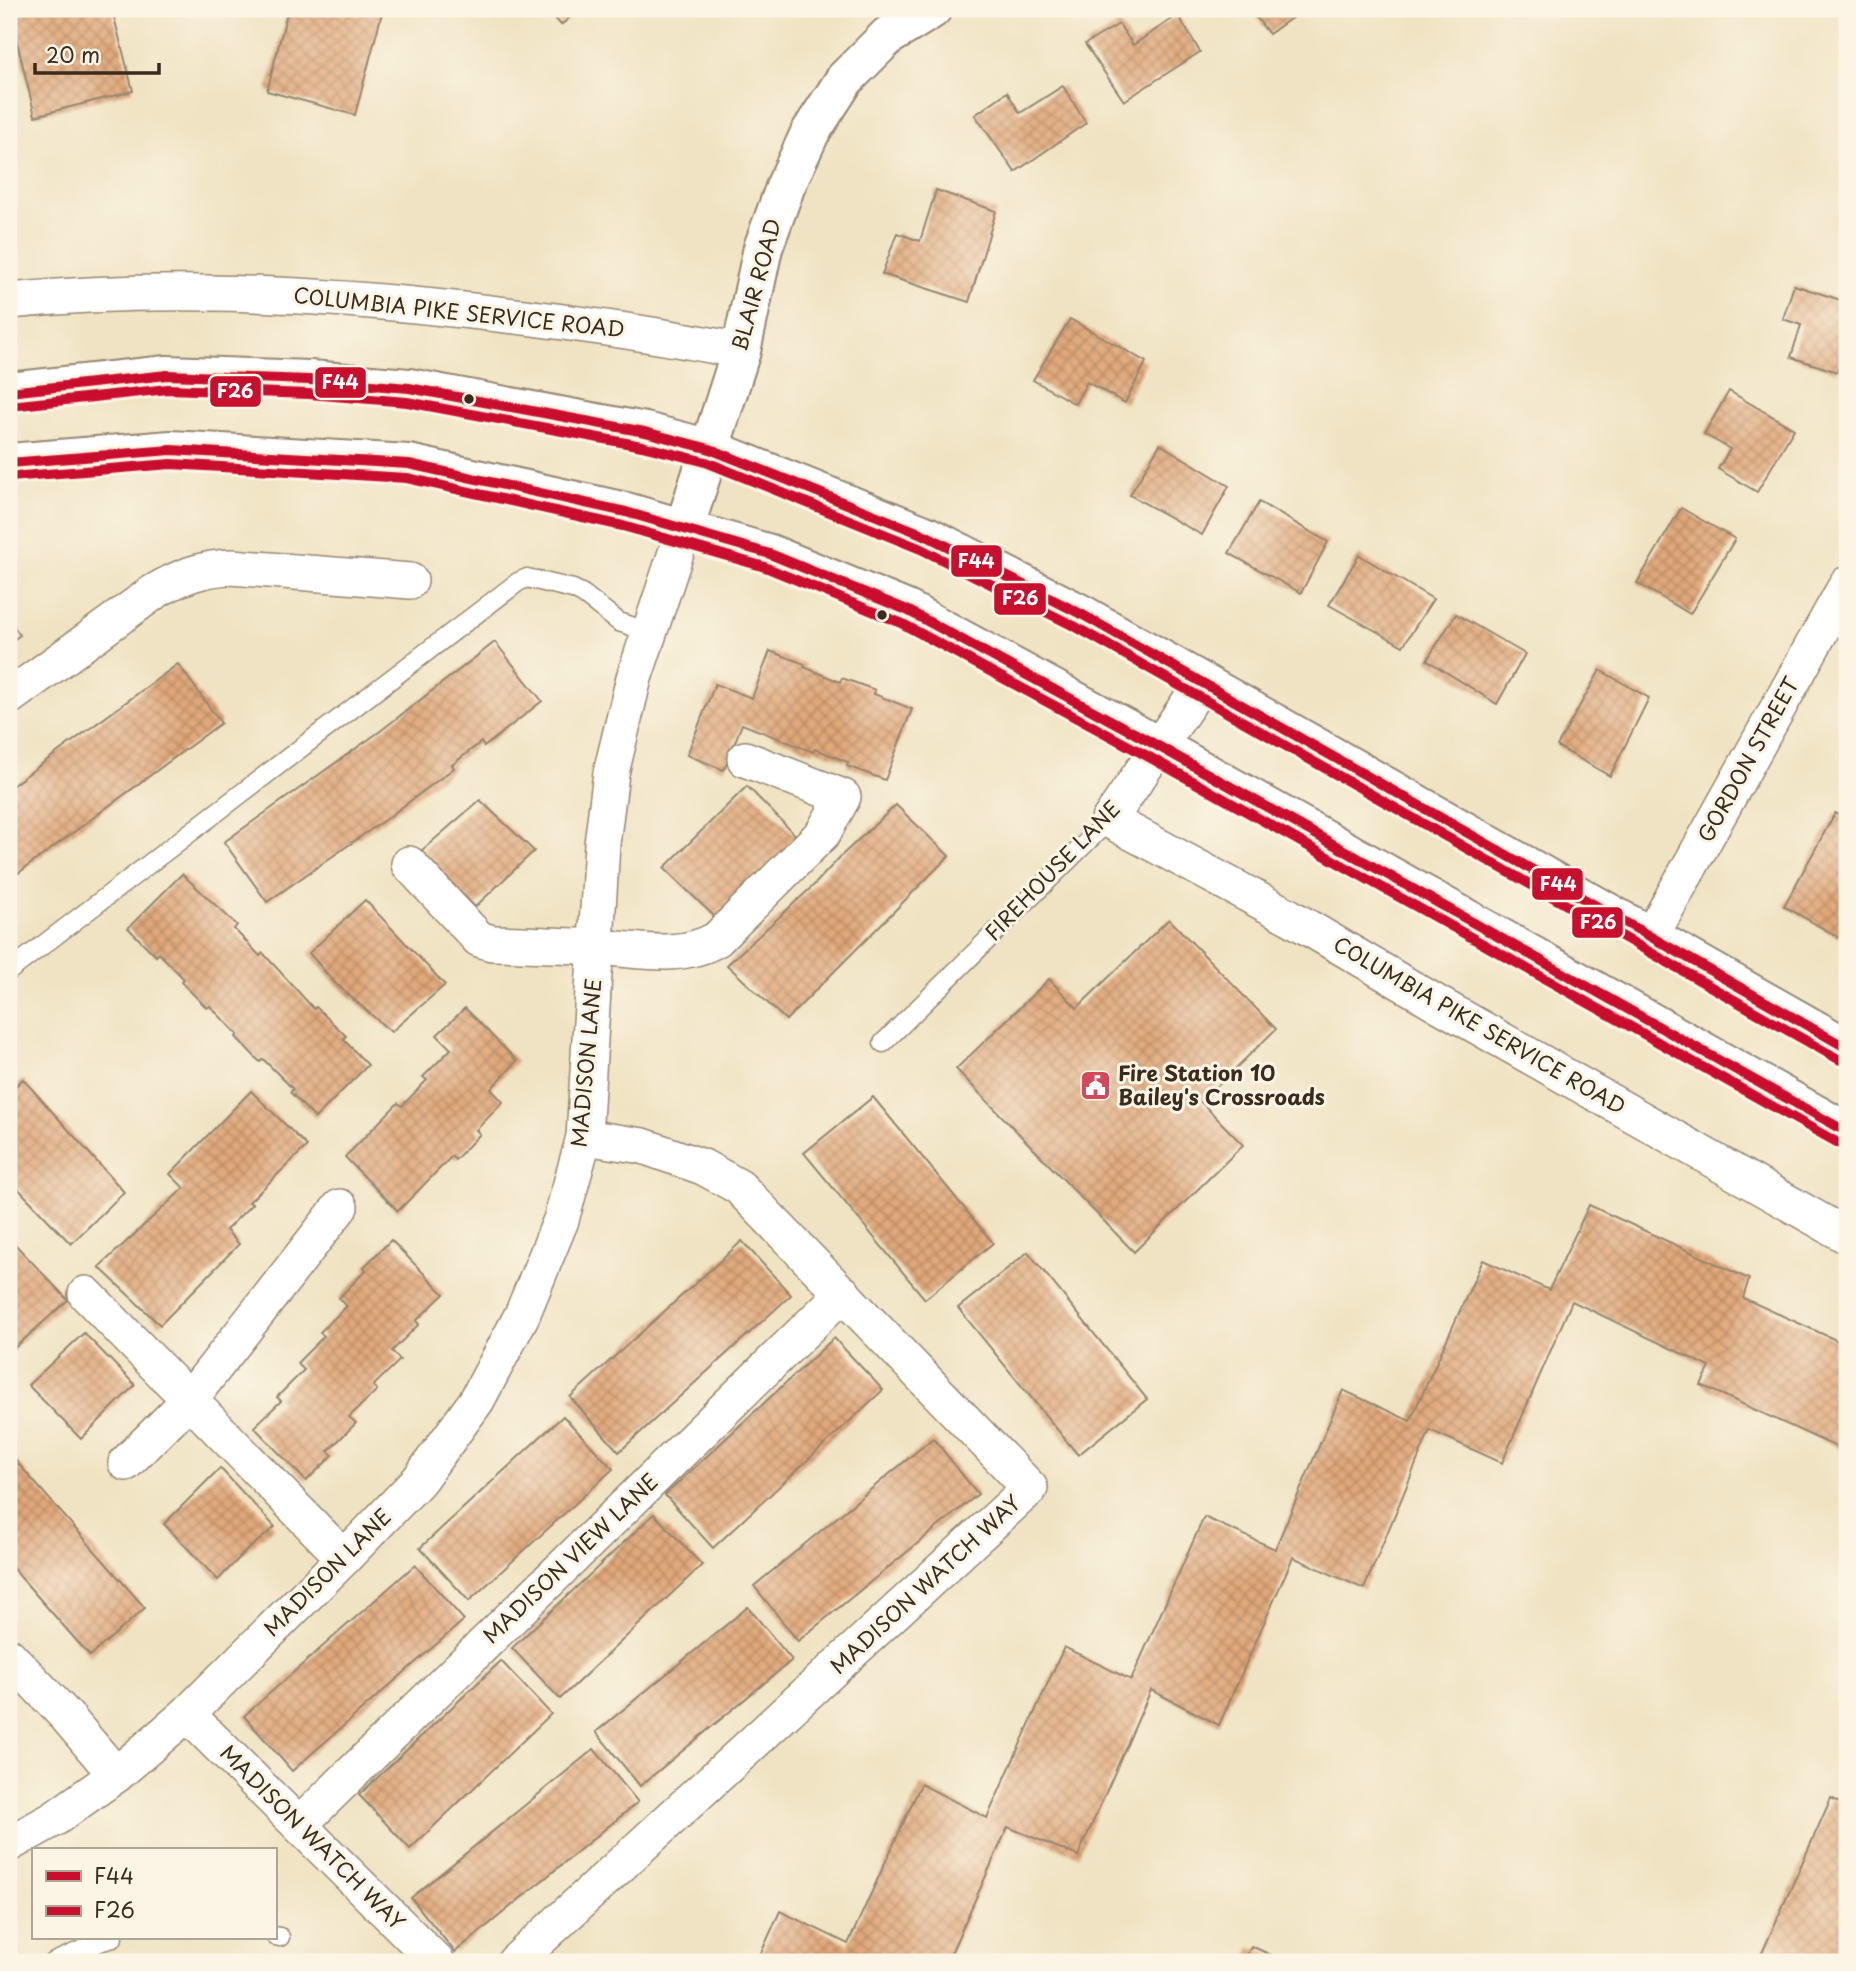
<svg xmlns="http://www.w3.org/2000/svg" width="1856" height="1971" viewBox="0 0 1856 1971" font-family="'Playpen Sans',sans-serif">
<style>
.building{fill:url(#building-cross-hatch)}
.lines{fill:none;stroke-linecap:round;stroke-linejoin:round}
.service-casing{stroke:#968670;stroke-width:21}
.minor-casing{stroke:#968670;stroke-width:38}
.tertiary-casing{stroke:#968670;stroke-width:42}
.primary-casing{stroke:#968670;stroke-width:42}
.service{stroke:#fff;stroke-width:18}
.minor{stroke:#fff;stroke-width:35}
.tertiary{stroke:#fff;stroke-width:38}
.primary{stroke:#fff;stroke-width:38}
.bus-1-casing{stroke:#fcf5e5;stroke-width:16}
.bus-2-casing{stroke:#fcf5e5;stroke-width:16}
.bus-1{stroke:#c8102e;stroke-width:10}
.bus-2{stroke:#c8102e;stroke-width:10}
.bus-dot{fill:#3b2a1e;stroke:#fcf5e5;stroke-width:2.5}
.labels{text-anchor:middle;stroke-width:6;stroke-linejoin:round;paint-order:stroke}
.street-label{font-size:21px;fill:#3b2a1e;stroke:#fcf5e5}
.poi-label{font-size:21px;font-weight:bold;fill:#3b2a1e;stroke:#fcf5e5;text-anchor:start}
.line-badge{stroke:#fcf5e5;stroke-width:2.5}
.badge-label{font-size:19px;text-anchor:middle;font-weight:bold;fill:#fff}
</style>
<defs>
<pattern id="building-cross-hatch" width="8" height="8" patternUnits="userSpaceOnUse" patternTransform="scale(1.75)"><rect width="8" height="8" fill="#e1a97b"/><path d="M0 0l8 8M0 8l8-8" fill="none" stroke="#b88a64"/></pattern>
</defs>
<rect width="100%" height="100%" fill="#fcf5e5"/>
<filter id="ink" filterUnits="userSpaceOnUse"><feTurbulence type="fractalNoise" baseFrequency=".0143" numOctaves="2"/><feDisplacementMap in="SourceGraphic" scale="14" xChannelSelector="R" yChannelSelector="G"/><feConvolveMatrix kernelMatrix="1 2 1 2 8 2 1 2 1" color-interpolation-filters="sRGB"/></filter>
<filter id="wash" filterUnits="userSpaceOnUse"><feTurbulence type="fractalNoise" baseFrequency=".00686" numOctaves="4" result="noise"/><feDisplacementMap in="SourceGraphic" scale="28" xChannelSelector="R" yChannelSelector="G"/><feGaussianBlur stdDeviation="1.57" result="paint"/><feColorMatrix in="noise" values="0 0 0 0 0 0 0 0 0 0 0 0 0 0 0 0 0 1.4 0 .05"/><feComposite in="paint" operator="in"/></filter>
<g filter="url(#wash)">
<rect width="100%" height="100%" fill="#f0e3c3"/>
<g id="blocks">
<!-- building -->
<g class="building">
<polygon points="9,9 112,9 133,91 35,116"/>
<polygon points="288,9 383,9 355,115 267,91"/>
<polygon points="547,9 580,9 561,25"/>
<polygon points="1250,9 1304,9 1269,34"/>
<polygon points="1178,15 1200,52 1124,101 1085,44 1119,24 1133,45"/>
<polygon points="1063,86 1086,123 1015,172 975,115 1007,92 1020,113"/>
<polygon points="936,190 996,211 969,302 882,274 897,233 920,241"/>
<polygon points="1794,285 1847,302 1847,340 1837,372 1791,357 1801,325 1783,319"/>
<polygon points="1070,319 1146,362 1125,403 1087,382 1075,404 1033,380"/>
<polygon points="1729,391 1794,429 1757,492 1718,469 1730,449 1704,434"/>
<polygon points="1160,444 1229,486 1202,535 1130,495"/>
<polygon points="1259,502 1328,542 1301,593 1229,553"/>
<polygon points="1681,508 1735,539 1690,614 1637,583"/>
<polygon points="1359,555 1433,599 1403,646 1329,605"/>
<polygon points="1456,614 1525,654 1497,704 1427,660"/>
<polygon points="9,620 20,635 9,643"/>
<polygon points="495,642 542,701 484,747 481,742 452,765 454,768 393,814 267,902 224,842 379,732"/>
<polygon points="770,651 805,664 804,667 840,682 842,678 875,690 874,694 912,709 885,780 847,766 848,762 815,749 813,752 742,724 724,770 687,755 715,684 752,698"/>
<polygon points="178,664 221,723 9,880 9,788"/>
<polygon points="1600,670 1649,698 1610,776 1557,746"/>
<polygon points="747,786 800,840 716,918 664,868"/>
<polygon points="480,800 534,851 475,907 421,851"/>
<polygon points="896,805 949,856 786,1020 727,965 814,885 841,856"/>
<polygon points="1835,813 1847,819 1847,942 1784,906"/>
<polygon points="182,874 237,925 234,929 260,956 263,953 314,1009 316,1007 346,1036 343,1039 368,1065 315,1118 290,1092 293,1089 263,1059 260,1062 236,1037 238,1035 210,1006 207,1008 181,982 184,979 159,953 156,956 128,928"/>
<polygon points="365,900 445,985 391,1032 335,983 309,953"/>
<polygon points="1169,919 1276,1029 1201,1102 1243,1145 1134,1252 956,1069 1049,979 1077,1008"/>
<polygon points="465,1008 517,1061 491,1089 503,1102 476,1130 480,1134 455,1160 452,1156 398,1211 345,1157 398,1103 402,1106 427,1080 423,1077 451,1049 437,1035"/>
<polygon points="23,1079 124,1192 71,1244 9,1179 9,1092"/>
<polygon points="251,1091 307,1146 249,1202 252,1204 226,1230 239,1244 160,1325 99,1267 184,1188 170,1174"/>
<polygon points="873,1097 993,1243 925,1299 804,1153"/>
<polygon points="1589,1205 1749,1279 1743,1298 1847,1345 1847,1452 1701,1385 1710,1367 1572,1301 1502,1463 1430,1430 1364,1589 1293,1557 1219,1725 1151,1690 1078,1856 1008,1827 947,1962 886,1962 870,1955 867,1962 757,1962 780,1911 848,1944 921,1784 987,1818 1064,1647 1131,1680 1204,1517 1275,1549 1343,1390 1410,1421 1483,1260 1549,1290"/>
<polygon points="9,1238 68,1300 11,1351 9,1349"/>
<polygon points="391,1240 444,1294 416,1321 419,1324 392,1351 400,1360 373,1386 377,1390 349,1417 356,1423 328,1451 333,1455 306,1481 254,1427 281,1401 277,1397 304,1370 297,1363 324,1336 320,1332 347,1306 339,1298 366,1270 364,1267"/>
<polygon points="742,1241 791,1295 619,1452 570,1397"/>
<polygon points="1028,1252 1147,1399 1078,1455 958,1308"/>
<polygon points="84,1333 135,1385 81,1439 28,1385"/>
<polygon points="834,1338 883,1390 713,1548 665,1495"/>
<polygon points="563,1416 613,1469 469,1601 420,1548"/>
<polygon points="933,1438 978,1494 798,1641 754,1586"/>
<polygon points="9,1453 145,1608 90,1656 9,1564"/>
<polygon points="220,1468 275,1527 246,1551 218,1580 164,1524"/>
<polygon points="654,1514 702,1565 560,1699 512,1648"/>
<polygon points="415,1565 464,1620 292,1771 244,1716"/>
<polygon points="748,1607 792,1660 640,1786 596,1732"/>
<polygon points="501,1661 551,1714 410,1849 359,1795"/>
<polygon points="594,1749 638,1802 455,1952 411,1898"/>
<polygon points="1831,1798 1847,1806 1847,1962 1758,1962"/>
<polygon points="1251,1946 1287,1962 1244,1962"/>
</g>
</g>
</g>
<g filter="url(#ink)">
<use href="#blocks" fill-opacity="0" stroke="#968670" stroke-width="2"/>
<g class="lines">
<defs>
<g id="service">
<polyline points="9,971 518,582 527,578 573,589 583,594 619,622 649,632"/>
<polyline points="883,1043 1109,820"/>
<polyline points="275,1936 280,1937"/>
<polyline points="54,1962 102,1941 113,1938"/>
</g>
<g id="minor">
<path d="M9 301C157 286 305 293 453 309 549 319 645 332 741 351"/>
<polyline points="1202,683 1109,820 1290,917 1440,1005 1847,1236"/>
<path d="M9 697 154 592C179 577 202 568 231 567L410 581"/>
<path d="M409 864 479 939 492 943C526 944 561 945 595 947 636 949 680 961 717 939L823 833 843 797 745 759"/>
<polyline points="1651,936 1847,584"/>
<polyline points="86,1294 344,1558"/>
<polyline points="126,1463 190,1399 340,1207"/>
<polyline points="9,1656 67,1717 116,1775"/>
<polyline points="187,1714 437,1962"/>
<polyline points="299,1825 843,1293"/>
<polyline points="9,1844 54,1819 116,1775 187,1714 344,1558 419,1480 477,1400 522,1315 561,1220 584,1137 602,844 611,773 634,678 684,529"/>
<polyline points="515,1962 1030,1488 739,1187 703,1167 643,1146 584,1137"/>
</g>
<polyline id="tertiary" points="684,529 741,351 763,248 786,185 810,133 845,79 888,36 932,9"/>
<g id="primary">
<polyline points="9,392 167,375 310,380 409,388 645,432 710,449 927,536 1083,615 1847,1048"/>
<polyline points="9,463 171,450 409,464 626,512 770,554 907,610 1158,746 1847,1132"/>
</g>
</defs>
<!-- service casing -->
<use href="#service" class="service-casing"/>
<!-- minor casing -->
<use href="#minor" class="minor-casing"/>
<!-- tertiary casing -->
<use href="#tertiary" class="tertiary-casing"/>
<!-- primary casing -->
<use href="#primary" class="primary-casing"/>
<!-- service -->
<use href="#service" class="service"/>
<!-- minor -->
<use href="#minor" class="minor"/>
<!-- tertiary -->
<use href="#tertiary" class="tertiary"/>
<!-- primary -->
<use href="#primary" class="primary"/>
<defs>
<g id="bus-1">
<polyline points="9,392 167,375 310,380 409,388 645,432 710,449 927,536 1083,615 1847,1048"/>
<polyline points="9,463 171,450 409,464 626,512 770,554 907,610 1158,746 1847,1132"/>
</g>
<g id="bus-2">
<polyline points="10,406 168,389 309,394 407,402 642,446 706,462 921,549 1076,627 1840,1060"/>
<polyline points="10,477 171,464 407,478 623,526 765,567 901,623 1151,758 1840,1144"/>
</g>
</defs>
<!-- bus-1 casing -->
<use href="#bus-1" class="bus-1-casing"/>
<!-- bus-2 casing -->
<use href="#bus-2" class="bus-2-casing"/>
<!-- bus-1 -->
<use href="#bus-1" class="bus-1"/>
<!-- bus-2 -->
<use href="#bus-2" class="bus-2"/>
</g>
</g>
<!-- icons -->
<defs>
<symbol id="civic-square" viewBox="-11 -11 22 22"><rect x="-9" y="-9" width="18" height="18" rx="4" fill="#d1495b" stroke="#fcf5e5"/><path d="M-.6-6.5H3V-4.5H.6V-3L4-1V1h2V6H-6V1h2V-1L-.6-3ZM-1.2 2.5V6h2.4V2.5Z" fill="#fff"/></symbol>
</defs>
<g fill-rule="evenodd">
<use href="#civic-square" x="1078" y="1068" width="35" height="35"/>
</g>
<!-- markers -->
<g class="bus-dot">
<circle cx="469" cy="399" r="6"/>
<circle cx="882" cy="615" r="6"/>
</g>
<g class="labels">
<!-- street labels -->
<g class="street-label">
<text transform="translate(757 285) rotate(-75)" y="7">BLAIR ROAD</text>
<text transform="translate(459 313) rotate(6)" y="7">COLUMBIA PIKE SERVICE ROAD</text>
<text transform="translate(1749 760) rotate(-61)" y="7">GORDON STREET</text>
<text transform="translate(1053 871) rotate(-46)" y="7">FIREHOUSE LANE</text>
<text transform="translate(1479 1026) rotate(30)" y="7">COLUMBIA PIKE SERVICE ROAD</text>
<text transform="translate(587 1063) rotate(-85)" y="7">MADISON LANE</text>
<text transform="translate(571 1559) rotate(-44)" y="7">MADISON VIEW LANE</text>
<text transform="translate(328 1573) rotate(-45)" y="7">MADISON LANE</text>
<text transform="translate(926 1585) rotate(-43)" y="7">MADISON WATCH WAY</text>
<text transform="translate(312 1838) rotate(45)" y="7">MADISON WATCH WAY</text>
</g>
<!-- poi labels -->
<g class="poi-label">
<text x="1118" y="1081">Fire Station 10<tspan x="1118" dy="24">Bailey's Crossroads</tspan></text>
</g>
</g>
<g class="line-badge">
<rect x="314" y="366" width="53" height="33" rx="7" fill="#c8102e"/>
<rect x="209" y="375" width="53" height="33" rx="7" fill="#c8102e"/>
<rect x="950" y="544" width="53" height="34" rx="7" fill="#c8102e"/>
<rect x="993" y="582" width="54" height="34" rx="7" fill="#c8102e"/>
<rect x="1531" y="867" width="53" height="34" rx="7" fill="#c8102e"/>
<rect x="1571" y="906" width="53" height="33" rx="7" fill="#c8102e"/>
</g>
<g class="badge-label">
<text x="340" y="389">F44</text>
<text x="235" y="398">F26</text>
<text x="976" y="568">F44</text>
<text x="1020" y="605">F26</text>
<text x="1558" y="891">F44</text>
<text x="1598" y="929">F26</text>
</g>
<!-- margin -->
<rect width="1856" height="1971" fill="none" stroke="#fcf5e5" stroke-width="35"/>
<!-- legend -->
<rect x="32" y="1848" width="245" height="91" fill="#fcf5e5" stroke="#afa495" stroke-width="2"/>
<rect x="46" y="1871" width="35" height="10" fill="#c8102e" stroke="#afa495" stroke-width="2"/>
<text x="94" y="1884" font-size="21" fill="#3b2a1e">F44</text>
<rect x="46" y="1906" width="35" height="10" fill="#c8102e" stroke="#afa495" stroke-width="2"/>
<text x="94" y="1918" font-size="21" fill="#3b2a1e">F26</text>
<!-- scale -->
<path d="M35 63v10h124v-10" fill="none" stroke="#3b2a1e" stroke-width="3.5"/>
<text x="46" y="63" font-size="21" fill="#3b2a1e" stroke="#fcf5e5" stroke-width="5" paint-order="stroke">20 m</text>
</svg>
